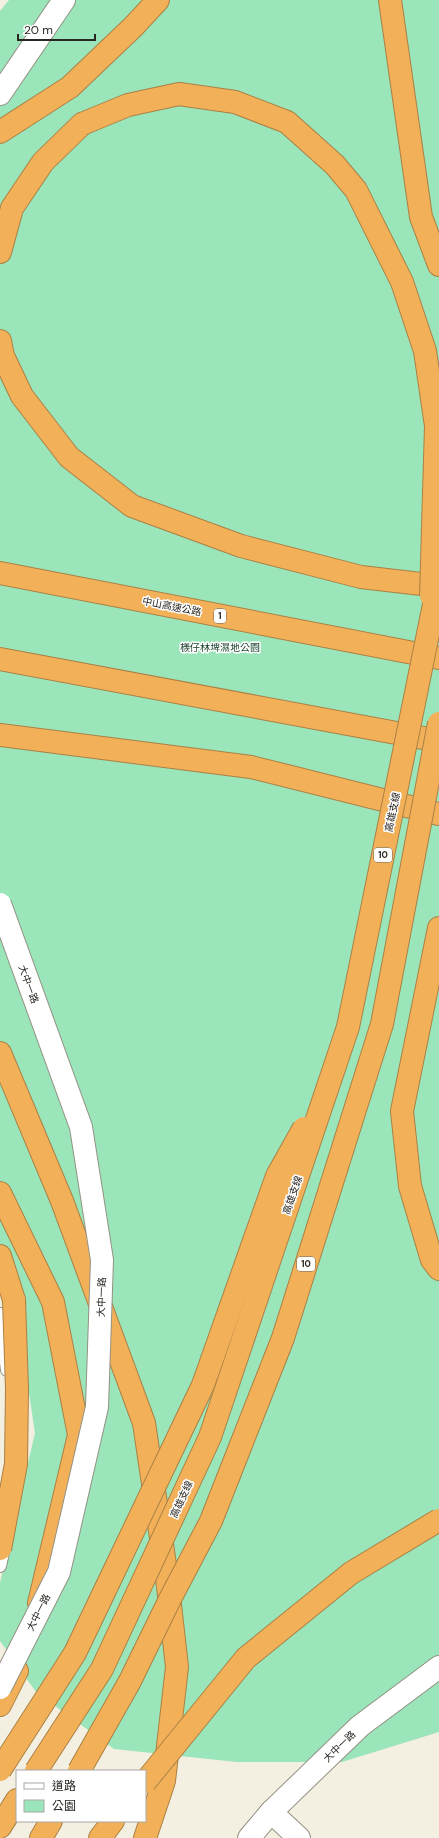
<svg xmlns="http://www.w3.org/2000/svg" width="439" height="1838" viewBox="0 0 439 1838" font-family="'DM Sans','Noto Sans TC',sans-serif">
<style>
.green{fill:#9ae5b9}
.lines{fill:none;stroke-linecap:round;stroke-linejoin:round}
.service-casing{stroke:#949184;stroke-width:14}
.minor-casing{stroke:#949184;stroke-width:24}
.motorway-casing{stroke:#ab8045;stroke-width:24}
.service{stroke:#fff;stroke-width:12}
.minor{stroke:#fff;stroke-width:22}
.motorway{stroke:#f2b159;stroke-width:22}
.minor-bridge-casing{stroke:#949184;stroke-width:24;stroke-linecap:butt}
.motorway-bridge-casing{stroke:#ab8045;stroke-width:24;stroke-linecap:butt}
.minor-bridge{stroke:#fff;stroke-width:22}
.motorway-bridge{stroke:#f2b159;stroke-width:22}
.labels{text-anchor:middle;stroke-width:3;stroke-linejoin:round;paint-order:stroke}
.shield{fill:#fff;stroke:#686764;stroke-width:1}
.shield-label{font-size:9px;font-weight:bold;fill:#282621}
.street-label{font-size:10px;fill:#282621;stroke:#fff}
.park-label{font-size:10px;fill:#163d29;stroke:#fff}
</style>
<rect width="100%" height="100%" fill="#f3efe1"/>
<!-- green -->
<polygon class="green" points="9,0 439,0 439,1732 342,1762 237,1762 114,1749 36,1692 0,1641 0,1583 35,1433 19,1326 0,1283 0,11"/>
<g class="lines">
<defs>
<g id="service">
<polyline points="0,1314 7,1370"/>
<polyline points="0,1566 5,1544"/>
</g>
<g id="minor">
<polyline points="0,94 64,0"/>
<polyline points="271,1812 299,1838"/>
<polyline points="249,1838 271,1812 360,1726 439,1667"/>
</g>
<g id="motorway">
<polyline points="390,0 421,217 439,265"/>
<polyline points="0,132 70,87 133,27 158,0"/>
<polyline points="0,252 12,208 43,162 82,124"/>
<polyline points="0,341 3,356 22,396 69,457 132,506 241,546 361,577 439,586"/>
<polyline points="0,573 439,658"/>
<polyline points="0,659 439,741"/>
<polyline points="0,735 251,767 439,814"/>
<polyline points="439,928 402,1111 410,1186 432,1260 439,1269"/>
<polyline points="0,1053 62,1201 144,1423 167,1578 177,1667 164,1781 145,1838"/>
<polyline points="0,1193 53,1302 79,1435 39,1603"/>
<polyline points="0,1256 14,1300"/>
<polyline points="0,1705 17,1671"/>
<polyline points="0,1827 17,1800"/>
<polyline points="41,1838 51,1821"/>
<polyline points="100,1838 113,1821"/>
</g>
</defs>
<!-- service casing -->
<use href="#service" class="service-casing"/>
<!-- minor casing -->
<use href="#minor" class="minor-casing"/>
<!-- motorway casing -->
<use href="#motorway" class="motorway-casing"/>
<!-- service -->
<use href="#service" class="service"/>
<!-- minor -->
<use href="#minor" class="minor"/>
<!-- motorway -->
<use href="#motorway" class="motorway"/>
<defs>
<polyline id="minor-bridge" points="0,904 81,1127 102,1260 97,1407 59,1572 0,1688"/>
<g id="motorway-bridge">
<polyline points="82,124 128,105 179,94 235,102 287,122 335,165 356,190 402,282 425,351 436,426 431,596"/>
<polyline points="0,1549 16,1464 17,1389 14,1300"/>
<polyline points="0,1770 75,1653 203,1385 277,1176 304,1128"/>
<polyline points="36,1771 102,1669 210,1437 348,1027 439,580"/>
<polyline points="79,1771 130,1681 170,1599 211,1521 283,1338 382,1024 439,723"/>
<polyline points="145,1782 246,1658 351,1573 439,1520"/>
</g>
</defs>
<!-- minor-bridge casing -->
<use href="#minor-bridge" class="minor-bridge-casing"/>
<!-- motorway-bridge casing -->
<use href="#motorway-bridge" class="motorway-bridge-casing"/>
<!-- minor-bridge -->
<use href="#minor-bridge" class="minor-bridge"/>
<!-- motorway-bridge -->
<use href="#motorway-bridge" class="motorway-bridge"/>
</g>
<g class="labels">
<!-- shield labels -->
<g class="shield">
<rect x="214" y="609" width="12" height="14" rx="3"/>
<rect x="374" y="848" width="18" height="14" rx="3"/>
<rect x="297" y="1257" width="18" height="14" rx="3"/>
</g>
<g class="shield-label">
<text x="220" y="619">1</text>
<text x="383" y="858">10</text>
<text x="306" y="1267">10</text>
</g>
<!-- street labels -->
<g class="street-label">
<text transform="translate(172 606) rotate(11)" y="4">中山高速公路</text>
<text transform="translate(392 812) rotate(-78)" y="4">高雄支線</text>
<text transform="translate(29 984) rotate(70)" y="4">大中一路</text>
<text transform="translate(292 1195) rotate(-71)" y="4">高雄支線</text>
<text transform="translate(101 1297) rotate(-88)" y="4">大中一路</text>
<text transform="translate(181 1499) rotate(-65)" y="4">高雄支線</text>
<text transform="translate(38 1612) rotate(-63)" y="4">大中一路</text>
<text transform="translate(339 1746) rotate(-44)" y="4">大中一路</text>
</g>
<!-- park labels -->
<g class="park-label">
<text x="220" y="651">檨仔林埤濕地公園</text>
</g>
</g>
<!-- legend -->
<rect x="16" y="1770" width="130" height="52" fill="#ffffff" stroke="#a9a8a6"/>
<rect x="24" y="1783" width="20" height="6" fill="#ffffff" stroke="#a9a8a6"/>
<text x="52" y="1790" font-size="12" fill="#282621">道路</text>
<rect x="24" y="1800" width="20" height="12" fill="#9ae5b9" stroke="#a9a8a6"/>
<text x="52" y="1810" font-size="12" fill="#282621">公園</text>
<!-- scale -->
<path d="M18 34v6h77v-6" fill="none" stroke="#282621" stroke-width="2"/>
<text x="24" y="34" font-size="12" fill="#282621" stroke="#ffffff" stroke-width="3" paint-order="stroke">20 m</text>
</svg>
